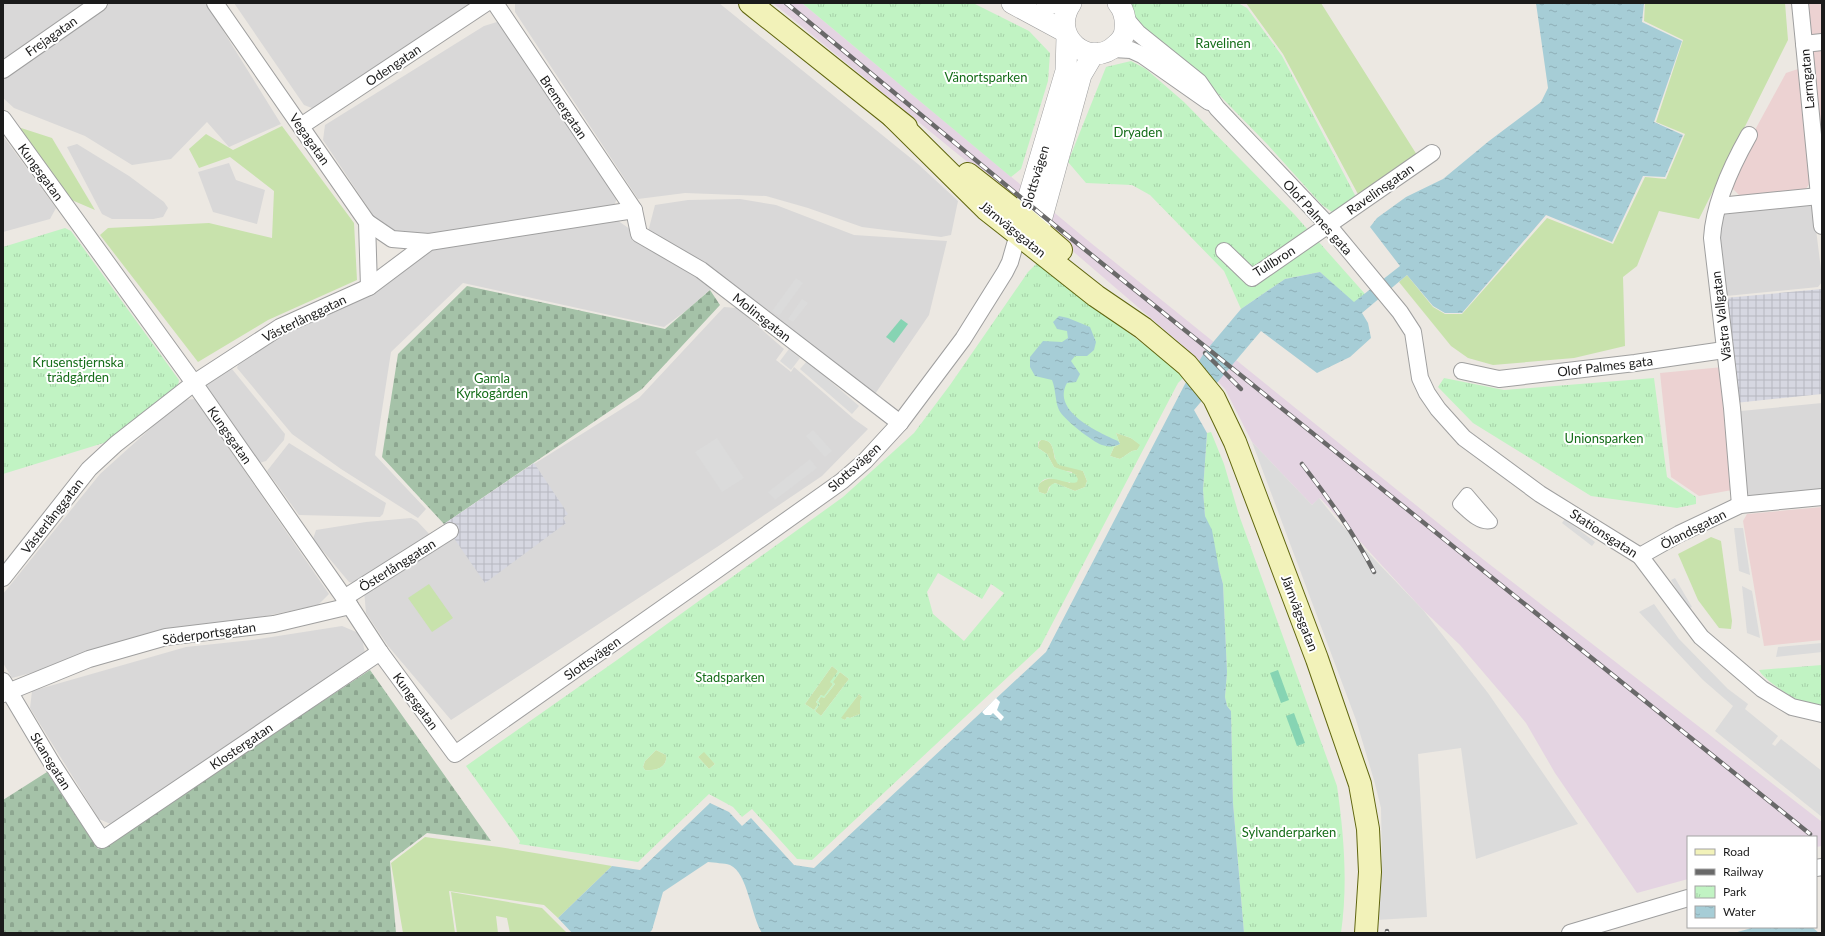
<svg xmlns="http://www.w3.org/2000/svg" width="1825" height="936" viewBox="0 0 1825 936" font-family="Lato,sans-serif">
<style>
.residential{fill:#d9d8d8}
.commercial{fill:#ecd2d2}
.industrial{fill:#e4d4e2}
.grass{fill:#c8e2ac}
.cemetery{fill:url(#cemetery-stones)}
.park{fill:url(#park-tufts);fill-rule:evenodd}
.pitch{fill:#86d4b3}
.parking{fill:#dbdbdb}
.plaza{fill:url(#plaza-grid)}
.water{fill:url(#water-ripples)}
.pier{fill:#fff}
.lines{fill:none;stroke-linecap:round;stroke-linejoin:round}
.pedestrian-casing{stroke:#9f9f9f;stroke-width:14}
.minor-casing{stroke:#9f9f9f;stroke-width:18}
.tertiary-casing{stroke:#9f9f9f;stroke-width:22}
.secondary-casing{stroke:#60660f;stroke-width:24}
.pedestrian{stroke:#fff;stroke-width:12}
.minor{stroke:#fff;stroke-width:16}
.tertiary{stroke:#fff;stroke-width:21}
.secondary{stroke:#f2f2b9;stroke-width:22}
.rail-casing{stroke:#696969;stroke-width:4.5}
.rail{stroke:#fff;stroke-width:3;stroke-dasharray:9;stroke-linecap:butt}
.labels{text-anchor:middle;stroke-width:4;stroke-linejoin:round;paint-order:stroke}
.street-label{font-size:13px;fill:#1b1b1b;stroke:#fff}
.park-label{font-size:13px;fill:#156d19;stroke:#fff}
</style>
<defs>
<pattern id="cemetery-stones" width="16" height="16" patternUnits="userSpaceOnUse"><rect width="16" height="16" fill="#a5c2a8"/><path d="M2 7V4a2 2 0 0 1 4 0v3zM10 15v-3a2 2 0 0 1 4 0v3z" fill="#8da690"/></pattern>
<pattern id="park-tufts" width="24" height="20" patternUnits="userSpaceOnUse"><rect width="24" height="20" fill="#c1f3c3"/><path d="M3 7l-1-3M5 7V3M7 7l1-3M15 17l-1-3M17 17v-4M19 17l1-3" fill="none" stroke="#a5d0a7"/></pattern>
<pattern id="plaza-grid" width="8" height="8" patternUnits="userSpaceOnUse"><rect width="8" height="8" fill="#d6d7e1"/><path d="M0 4h8M4 0v8" fill="none" stroke="#b7b8c0"/></pattern>
<pattern id="water-ripples" width="26" height="14" patternUnits="userSpaceOnUse"><rect width="26" height="14" fill="#a6cdd6"/><path d="M2 4q2-2 4 0t4 0M15 11q2-2 4 0t4 0" fill="none" stroke="#8eafb7"/></pattern>
</defs>
<rect width="100%" height="100%" fill="#ece8e2"/>
<!-- residential -->
<g class="residential">
<polygon points="3,3 84,3 3,62"/>
<polygon points="108,3 206,3 281,124 229,147 207,122 171,159 132,165 85,136 14,108 3,98 3,82 6,75"/>
<polygon points="234,3 477,3 317,110 304,105"/>
<polygon points="515,3 719,3 918,164 958,201 951,235 941,237 862,227 808,208 766,196 685,193 638,199 515,12"/>
<polygon points="497,22 619,194 613,208 431,234 392,235 377,221 323,140 325,125 484,26"/>
<polygon points="3,136 56,208 50,219 3,232"/>
<polygon points="77,144 129,176 164,202 168,208 163,217 153,219 112,219 102,214 67,147"/>
<polygon points="229,163 236,180 265,190 257,224 213,212 198,172"/>
<polygon points="740,199 776,205 854,235 947,241 929,315 875,394 648,232 655,205 688,200"/>
<polygon points="1803,201 1813,206 1822,277 1822,282 1818,287 1726,296 1716,224 1727,210"/>
<polygon points="614,218 713,287 687,310 664,327 463,283 391,352 375,455 426,509 418,518 341,469 292,434 237,368 239,362 292,328 428,250"/>
<polygon points="724,307 737,308 784,349 776,360 791,372 794,367 854,419 868,429 822,476 717,547 451,720 388,646 366,613 364,590 534,464 639,398"/>
<polygon points="227,366 232,369 285,434 284,440 266,461 259,463 206,387 207,381"/>
<polygon points="195,399 329,594 318,605 166,637 12,678 3,663 3,594 100,474 182,400"/>
<polygon points="1822,403 1822,492 1747,497 1737,416 1741,411"/>
<polygon points="289,443 386,503 383,514 380,517 299,515 267,471"/>
<polygon points="411,518 417,521 432,537 358,584 349,582 313,539 316,530 366,522"/>
<polygon points="342,626 361,634 365,653 113,825 99,819 30,708 32,691 186,647 252,640"/>
</g>
<!-- commercial -->
<g class="commercial">
<polygon points="1805,3 1822,3 1822,34 1813,35 1807,28"/>
<polygon points="1822,48 1822,180 1809,59 1815,49"/>
<polygon points="1798,69 1810,183 1805,190 1741,197 1733,189 1737,163 1786,73"/>
<polygon points="1723,367 1732,490 1699,496 1671,477 1660,373"/>
<polygon points="1822,507 1822,640 1764,646 1743,521 1747,514"/>
</g>
<!-- industrial -->
<polygon class="industrial" points="773,3 802,3 1086,239 1484,560 1822,822 1822,846 1816,847 1816,837 1688,837 1688,879 1637,893 1555,773 1526,723 1507,700 1460,645 1423,610 1320,498 1312,505 1252,442 1225,389 1181,344 998,187"/>
<!-- grass -->
<g class="grass">
<polygon points="1246,3 1321,3 1417,155 1360,198 1283,54"/>
<polygon points="1645,3 1785,3 1788,40 1699,219 1659,211 1637,266 1623,277 1625,346 1574,358 1493,365 1468,358 1451,346 1399,282 1407,275 1433,307 1445,314 1462,314 1547,218 1613,244 1645,177 1666,179 1685,134 1656,122 1683,40 1644,21"/>
<polygon points="282,126 354,223 357,280 268,320 198,362 100,235 108,228 209,223 272,238 274,191 230,157 199,168 189,149 206,134 233,150"/>
<polygon points="18,127 52,138 95,210 67,198"/>
<polygon points="1116,433 1131,438 1141,445 1137,450 1132,451 1120,459 1110,456 1114,447 1120,444"/>
<path d="M1041 440C1053 439 1053 450 1055 459L1083 471 1087 481 1085 487 1075 491 1055 483 1049 487 1047 493 1045 494 1039 492 1038 488 1039 484C1048 475 1060 479 1070 483L1072 472 1060 470 1054 467 1047 454 1038 448 1039 442Z"/>
<polygon points="1711,537 1721,541 1732,621 1731,629 1719,628 1698,600 1678,554"/>
<polygon points="429,584 453,618 432,632 408,598"/>
<polygon points="832,666 838,671 831,682 833,684 824,697 821,695 816,702 818,704 814,710 805,704"/>
<polygon points="840,672 849,679 821,716 815,711 820,704 818,702 821,696 824,698 835,684 832,682"/>
<polygon points="859,694 862,697 860,714 850,718 847,717 845,720 840,718"/>
<path d="M656 750 666 755C668 768 655 771 645 770L643 767 645 761Z"/>
<polygon points="704,751 715,764 709,769 698,757"/>
<polygon points="425,837 499,847 612,866 558,918 544,905 449,891 455,933 403,933 391,863"/>
<polygon points="451,892 542,908 566,932 510,933 507,918 496,916 498,933 457,933"/>
</g>
<!-- cemetery -->
<g class="cemetery">
<polygon points="467,286 665,329 710,290 720,305 642,389 444,524 382,457 398,354"/>
<polygon points="370,670 491,841 427,833 390,861 396,933 3,933 3,800 47,772 98,849"/>
</g>
<!-- park -->
<g class="park">
<polygon points="802,3 973,3 1029,31 1050,53 1048,81 1021,169 1011,177"/>
<polygon points="1130,3 1238,3 1247,8 1282,56 1356,197 1332,212 1322,205 1268,145 1185,60 1163,42 1144,32 1137,24"/>
<polygon points="1131,61 1146,69 1184,102 1294,214 1365,294 1354,303 1320,272 1285,279 1241,309 1224,271 1150,195 1132,185 1086,183 1068,162 1106,67"/>
<polygon points="65,228 71,231 179,380 178,386 110,441 3,474 3,247"/>
<path d="M1037 263 1159 356 1184 377 1178 383 1040 647 812 860 797 859 752 809 742 817 733 807 709 794 638 862 519 844 520 841 466 766 617 660 843 497 914 433 950 385 1028 272ZM1116 433 1131 438 1140 445 1137 450 1132 451 1120 459 1110 456 1114 447 1120 444ZM1041 440C1057 439 1051 457 1059 465L1083 471 1087 481 1085 487 1075 491 1055 483 1051 485 1047 493 1045 494 1039 492 1038 488C1044 468 1066 487 1077 482L1078 479 1075 474 1054 467 1047 454 1038 448V442ZM938 573 982 599 991 584 1004 593 964 641 933 614 927 592ZM832 666 838 671 830 682 833 684 824 696 821 695 816 702 818 704 814 710 805 704ZM840 672 849 679 821 716 815 711 820 704 818 701 821 697 824 698 835 684 833 682ZM859 694 862 697 860 701V714L850 718 847 717 845 720 841 718ZM656 750 666 755C668 768 655 771 645 770L643 767 645 761ZM704 752 715 764 709 769 698 757Z"/>
<polygon points="1444,378 1504,390 1654,378 1667,477 1696,497 1696,504 1677,508 1591,496 1473,423 1438,387"/>
<path d="M1211 432 1224 464 1239 515 1337 786C1344 835 1348 884 1341 933H1244L1233 803 1231 711 1227 706 1225 697 1227 672 1223 584 1205 516 1203 490 1207 433Z"/>
<path d="M1822 665V707C1814 705 1805 704 1798 700 1789 696 1762 678 1759 670Z"/>
</g>
<!-- pitch -->
<g class="pitch">
<polygon points="901,319 908,324 894,343 886,337"/>
<polygon points="1278,670 1289,700 1281,703 1270,673"/>
<polygon points="1294,713 1305,743 1297,746 1286,716"/>
</g>
<!-- parking -->
<g class="parking">
<polygon points="796,278 803,283 779,316 772,311"/>
<polygon points="802,299 808,303 793,322 788,319"/>
<polygon points="789,349 800,358 791,370 780,361"/>
<polygon points="807,361 859,406 852,414 800,369"/>
<polygon points="813,430 832,451 825,457 806,436"/>
<polygon points="717,438 744,478 722,492 695,452"/>
<polygon points="1252,442 1312,505 1319,498 1335,518 1423,610 1488,693 1578,824 1476,859 1461,748 1418,754 1427,917 1376,920 1382,859 1381,808 1374,780 1356,720"/>
<polygon points="810,459 817,468 775,500 768,492"/>
<polygon points="1565,519 1595,542 1592,546 1562,523"/>
<polygon points="1734,528 1743,528 1750,575 1739,571"/>
<polygon points="1675,578 1692,607 1688,609 1671,580"/>
<polygon points="1742,586 1752,591 1760,638 1747,633"/>
<polygon points="1654,604 1679,639 1728,689 1748,704 1745,709 1778,736 1772,744 1775,746 1781,739 1822,771 1822,817 1715,731 1733,706 1703,680 1639,612"/>
<polygon points="1822,643 1822,652 1776,657 1778,647"/>
</g>
<!-- plaza -->
<g class="plaza">
<polygon points="1822,289 1822,394 1735,403 1725,298"/>
<polygon points="534,463 568,514 563,518 566,523 485,583 444,524"/>
</g>
<!-- water -->
<g class="water">
<path d="M1536 3H1644L1642 22 1682 41 1654 122 1683 135 1665 177 1643 176 1612 242 1546 215 1462 313H1445L1433 306 1407 275 1362 313 1368 323 1371 338 1350 357 1317 373 1261 331 1194 410 1207 433 1203 490 1205 516 1212 530 1219 569 1223 584 1227 672 1225 697 1227 706 1231 711 1233 803 1244 933H762C751 916 748 873 730 865 724 863 715 863 708 862L663 892 652 930 649 933H572L558 918 612 866 640 870 710 803 729 812 742 826 751 818 794 865 814 868 1046 652 1185 384 1204 353 1241 309 1285 279 1320 272 1354 302 1400 266 1370 227 1377 218 1406 197 1443 179 1489 141 1541 102 1548 88Z"/>
<path d="M1059 316 1068 318 1090 327 1096 342 1094 350 1087 356H1075L1071 361 1080 374 1076 382 1067 383C1051 411 1098 432 1118 441L1120 444C1114 447 1108 447 1102 445 1093 442 1063 419 1059 410 1055 401 1056 390 1052 380L1035 376 1030 367V357L1043 341 1062 342 1068 338 1067 331 1057 329 1053 322Z"/>
<polygon points="1755,927 1812,927 1819,933 1734,933"/>
</g>
<!-- pier -->
<polygon class="pier" points="996,698 1000,702 997,710 1004,717 1001,721 993,713 991,715 985,715 982,712"/>
<g class="lines">
<defs>
<path id="pedestrian" d="M1467 494 1491 522C1479 525 1467 511 1459 504Z"/>
<g id="minor">
<polyline points="215,3 367,222 369,287"/>
<polyline points="495,3 634,210 639,234 701,270 900,423"/>
<polyline points="1800,3 1822,226"/>
<polyline points="1126,19 1138,33 1199,82 1217,108 1328,225 1400,312 1413,332 1420,378 1427,393 1438,409 1464,438 1540,494 1640,556 1701,637 1762,689 1792,707 1822,714"/>
<polyline points="1804,44 1822,42"/>
<polyline points="1113,49 1131,50 1142,55 1209,102"/>
<polyline points="3,70 99,3"/>
<polyline points="3,119 194,383 350,606 380,652 455,754 714,572 842,481 865,461 900,423 963,339 1005,272 1010,262 1018,234"/>
<polyline points="301,126 486,3"/>
<polyline points="1719,206 1819,196"/>
<polyline points="367,222 392,239 429,242"/>
<polyline points="1224,251 1252,278 1432,153"/>
<polyline points="1462,371 1499,379 1635,363 1724,350"/>
<path d="M1740 505 1732 408 1712 238C1714 203 1732 165 1749 135"/>
<polyline points="1640,556 1679,534 1740,505 1822,497"/>
<polyline points="3,578 89,469 116,444 194,383 280,327 369,287 429,242 634,210"/>
<polyline points="344,598 450,531"/>
<polyline points="3,681 53,765 102,840 380,652"/>
<polyline points="3,694 89,659 166,637 274,624 350,606"/>
<polyline points="1816,868 1822,867"/>
<polyline points="1570,933 1688,898"/>
</g>
<g id="tertiary">
<polyline points="1012,3 1064,31"/>
<polyline points="1047,3 1061,3"/>
<path d="M1071 3C1048 37 1091 70 1116 45 1121 41 1125 35 1125 29 1126 19 1125 11 1118 3"/>
<polyline points="1018,233 1066,71 1067,37"/>
<polyline points="1034,246 1081,75 1094,53"/>
</g>
<g id="secondary">
<polyline points="750,3 906,127"/>
<polyline points="893,117 986,209 1096,296 1143,328 1187,365 1214,398 1235,442 1317,659 1360,784 1368,829 1370,872 1366,933"/>
<polyline points="968,174 1023,217 1061,250"/>
</g>
</defs>
<!-- pedestrian casing -->
<use href="#pedestrian" class="pedestrian-casing"/>
<!-- minor casing -->
<use href="#minor" class="minor-casing"/>
<!-- tertiary casing -->
<use href="#tertiary" class="tertiary-casing"/>
<!-- secondary casing -->
<use href="#secondary" class="secondary-casing"/>
<!-- pedestrian -->
<use href="#pedestrian" class="pedestrian"/>
<!-- minor -->
<use href="#minor" class="minor"/>
<!-- tertiary -->
<use href="#tertiary" class="tertiary"/>
<!-- secondary -->
<use href="#secondary" class="secondary"/>
<defs>
<g id="rail">
<polyline points="786,3 1042,215 1810,834"/>
<polyline points="1205,353 1241,389"/>
<path d="M1302 464C1329 499 1354 533 1374 572"/>
<polyline points="1387,933 1387,931"/>
</g>
</defs>
<!-- rail casing -->
<use href="#rail" class="rail-casing"/>
<!-- rail -->
<use href="#rail" class="rail"/>
</g>
<g class="labels">
<!-- street labels -->
<g class="street-label">
<text transform="translate(51 36) rotate(-35)" y="5">Frejagatan</text>
<text transform="translate(393 65) rotate(-34)" y="5">Odengatan</text>
<text transform="translate(1807 79) rotate(-95)" y="5">Larmgatan</text>
<text transform="translate(564 107) rotate(56)" y="5">Bremergatan</text>
<text transform="translate(310 139) rotate(55)" y="5">Vegagatan</text>
<text transform="translate(41 172) rotate(54)" y="5">Kungsgatan</text>
<text transform="translate(1035 177) rotate(-73)" y="5">Slottsvägen</text>
<text transform="translate(1380 189) rotate(-35)" y="5">Ravelinsgatan</text>
<text transform="translate(1318 217) rotate(48)" y="5">Olof Palmes gata</text>
<text transform="translate(1013 229) rotate(39)" y="5">Järnvägsgatan</text>
<text transform="translate(1274 261) rotate(-32)" y="5">Tullbron</text>
<text transform="translate(1721 316) rotate(-97)" y="5">Västra Vallgatan</text>
<text transform="translate(762 317) rotate(38)" y="5">Molinsgatan</text>
<text transform="translate(304 318) rotate(-26)" y="5">Västerlånggatan</text>
<text transform="translate(1605 366) rotate(-7)" y="5">Olof Palmes gata</text>
<text transform="translate(230 435) rotate(55)" y="5">Kungsgatan</text>
<text transform="translate(854 467) rotate(-42)" y="5">Slottsvägen</text>
<text transform="translate(52 516) rotate(-52)" y="5">Västerlånggatan</text>
<text transform="translate(1693 529) rotate(-27)" y="5">Ölandsgatan</text>
<text transform="translate(1604 533) rotate(33)" y="5">Stationsgatan</text>
<text transform="translate(397 565) rotate(-32)" y="5">Österlånggatan</text>
<text transform="translate(1300 613) rotate(69)" y="5">Järnvägsgatan</text>
<text transform="translate(209 633) rotate(-8)" y="5">Söderportsgatan</text>
<text transform="translate(592 658) rotate(-35)" y="5">Slottsvägen</text>
<text transform="translate(416 701) rotate(54)" y="5">Kungsgatan</text>
<text transform="translate(241 746) rotate(-34)" y="5">Klostergatan</text>
<text transform="translate(51 761) rotate(58)" y="5">Skansgatan</text>
</g>
<!-- park labels -->
<g class="park-label">
<text x="1223" y="48">Ravelinen</text>
<text x="986" y="82">Vänortsparken</text>
<text x="1138" y="137">Dryaden</text>
<text x="78" y="367">Krusenstjernska<tspan x="78" dy="15">trädgården</tspan></text>
<text x="492" y="383">Gamla<tspan x="492" dy="15">Kyrkogården</tspan></text>
<text x="1604" y="443">Unionsparken</text>
<text x="730" y="682">Stadsparken</text>
<text x="1289" y="837">Sylvanderparken</text>
</g>
</g>
<!-- border -->
<rect width="1825" height="936" fill="none" stroke="#1b1b1b" stroke-width="8"/>
<!-- legend -->
<rect x="1687" y="836" width="130" height="92" fill="#ffffff" stroke="#a4a4a4"/>
<rect x="1695" y="849" width="20" height="6" fill="#f2f2b9" stroke="#a4a4a4"/>
<text x="1723" y="856" font-size="12" fill="#1b1b1b">Road</text>
<rect x="1695" y="869" width="20" height="6" fill="#696969" stroke="#a4a4a4"/>
<text x="1723" y="876" font-size="12" fill="#1b1b1b">Railway</text>
<rect x="1695" y="886" width="20" height="12" fill="url(#park-tufts)" stroke="#a4a4a4"/>
<text x="1723" y="896" font-size="12" fill="#1b1b1b">Park</text>
<rect x="1695" y="906" width="20" height="12" fill="url(#water-ripples)" stroke="#a4a4a4"/>
<text x="1723" y="916" font-size="12" fill="#1b1b1b">Water</text>
</svg>
